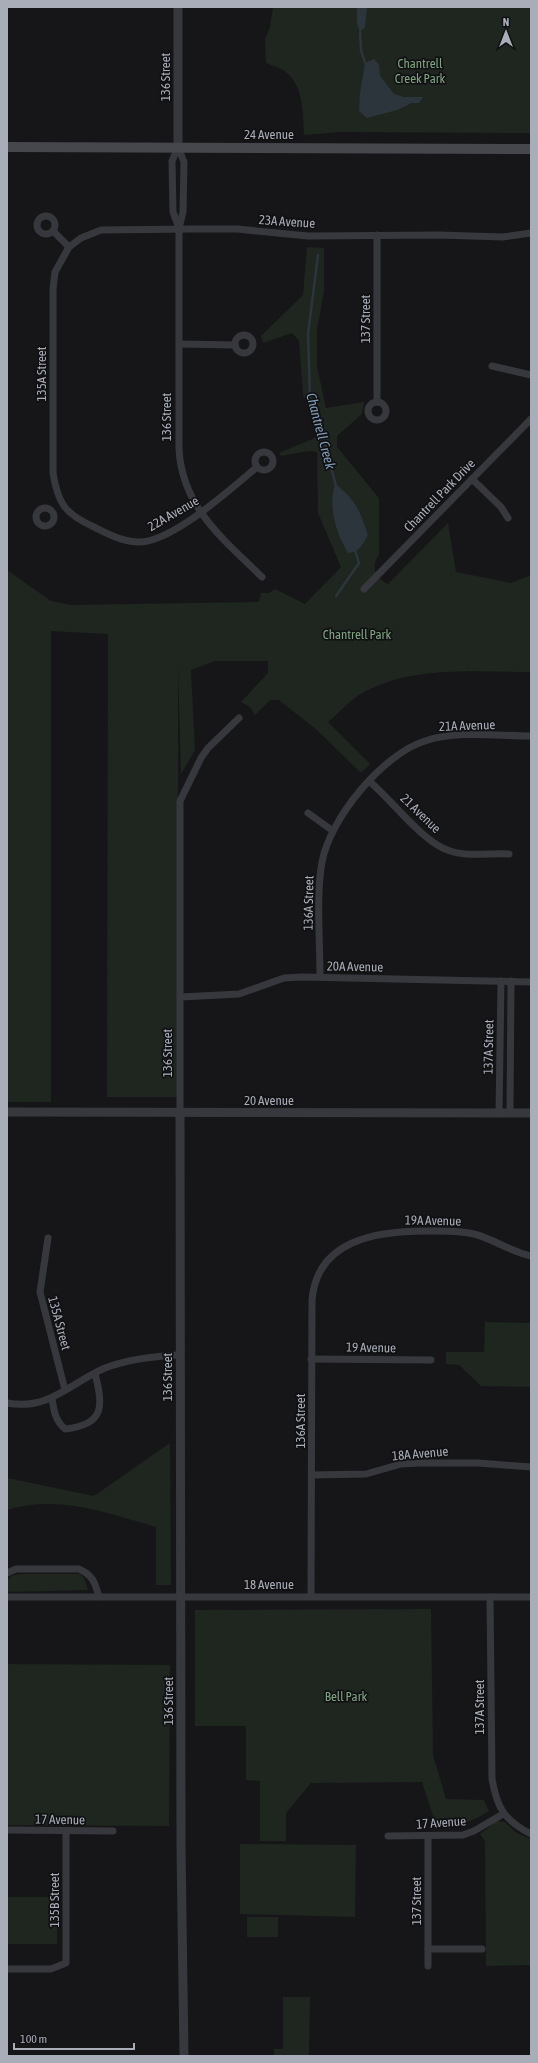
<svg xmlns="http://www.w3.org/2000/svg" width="538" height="2063" viewBox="0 0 538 2063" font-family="'Asap Condensed',sans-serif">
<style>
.green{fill:#1e261f}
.water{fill:#2c353c}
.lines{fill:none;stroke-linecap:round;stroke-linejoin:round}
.stream{stroke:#2c353c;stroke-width:2.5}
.minor{stroke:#37383d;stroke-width:7}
.tertiary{stroke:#37383d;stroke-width:9}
.secondary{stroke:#45474d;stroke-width:10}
.labels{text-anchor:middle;stroke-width:3.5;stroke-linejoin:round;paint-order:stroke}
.park-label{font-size:13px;fill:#7fa381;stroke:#111113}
.street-label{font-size:13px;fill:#a8adb8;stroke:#111113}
.water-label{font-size:14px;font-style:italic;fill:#7f9bb3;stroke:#111113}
</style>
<rect width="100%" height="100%" fill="#161618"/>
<!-- green -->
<g class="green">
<path d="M273 7H530V133L341 132 304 135C303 114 304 83 283 70 278 67 271 65 266 63L265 39 270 27Z"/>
<path d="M307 247 324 248V291L317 329V366L326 408 364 402 362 414 337 436V447L379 498V555C370 567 375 578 388 584L448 523 456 572 511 583 531 575V672C477 672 409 665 361 694 349 701 339 713 328 722L370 764 361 773 318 731 279 700H270L255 715 250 707 241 702 268 673V661H215L191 670 195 750 181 774 178 666V1097H107L108 634 51 631V1102H7V570L51 601 71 605 259 602 261 593H269L275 589 305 604 341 567 318 513 317 452 309 451 281 456 279 453 317 437V431L303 394 299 341 292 333 263 343 261 336 303 295Z"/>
<polygon points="485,1322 531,1323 531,1387 481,1386 459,1365 446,1364 446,1352 484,1352"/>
<path d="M170 1443 171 1585H156V1527C108 1513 57 1494 7 1510V1478L94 1496Z"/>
<polygon points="19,1574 80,1574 84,1578 88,1590 7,1592 7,1581 11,1576"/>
<path d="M431 1609 433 1755 446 1799 484 1800 489 1811C468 1824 458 1826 434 1826V1819L422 1782 311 1783 286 1813V1841H260V1781L246 1780V1726H195V1610Z"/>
<polygon points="7,1664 170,1665 169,1826 7,1825"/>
<polygon points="497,1821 505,1822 515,1832 531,1839 531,1965 486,1966 485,1841 480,1834"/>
<polygon points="240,1844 356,1845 355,1917 240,1914"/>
<rect x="7" y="1897" width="50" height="47"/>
<rect x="247" y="1917" width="31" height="20"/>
<polygon points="283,1997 310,1997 309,2056 274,2056 274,2049 283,2049"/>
</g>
<!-- water -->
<g class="water">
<polygon points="357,7 367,7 365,27 360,32 357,24"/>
<polygon points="374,59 379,65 380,76 394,94 404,97 423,97 419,103 412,103 397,110 367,118 359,111 360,93 365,63"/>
<path d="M335 484C356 500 360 511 368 535 362 545 360 552 348 553 336 533 328 507 335 484Z"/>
</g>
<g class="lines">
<!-- stream -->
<g class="stream">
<polyline points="360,32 361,50 365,63"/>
<polyline points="318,255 308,334 310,397 320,425 336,486"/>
<polyline points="336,596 359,563 355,550"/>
</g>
<!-- minor -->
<g class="minor">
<path d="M178 147 184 162 183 212 179 228V449C182 507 223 539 262 577"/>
<polyline points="178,147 172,161 173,212 179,228"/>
<circle cx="46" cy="225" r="9"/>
<polyline points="53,231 69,247"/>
<polyline points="377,235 377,402"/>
<circle cx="244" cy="344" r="9"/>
<polyline points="179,344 235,345"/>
<polyline points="492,366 531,375"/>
<circle cx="377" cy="411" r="9"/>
<circle cx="264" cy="461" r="9"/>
<path d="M257 467C231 489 170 544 137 542 121 541 108 534 94 527 65 514 58 504 53 473V289L55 272 69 247 81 238 101 230 192 229H237L308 236 439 235 503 237 531 233"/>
<polyline points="472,479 501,507 508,518"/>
<circle cx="45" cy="517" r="9"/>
<polyline points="364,589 531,419"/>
<path d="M369 781C392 800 423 843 450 851 468 857 491 853 509 854"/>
<polyline points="308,813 333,831"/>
<path d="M320 977C320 942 316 895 322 862 330 818 383 754 425 741 458 730 497 736 531 736"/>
<polyline points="181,997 239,994 284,978 302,977 531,982"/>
<polyline points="180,1113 180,801 201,758 208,748 239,718"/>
<polyline points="499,1113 501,981"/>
<polyline points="510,1113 511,981"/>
<polyline points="48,1238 40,1292 65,1390"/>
<polyline points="311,1359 431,1360"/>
<path d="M52 1399C54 1411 55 1420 65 1429 104 1425 104 1406 95 1374"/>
<path d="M7 1403C49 1411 70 1383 105 1368 129 1359 155 1356 180 1355"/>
<polyline points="312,1475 366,1474 401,1464 420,1463 478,1463 531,1467"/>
<path d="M7 1573 16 1569H79C93 1575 95 1583 99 1597"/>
<path d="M311 1596 312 1300C317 1240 376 1231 426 1231 442 1231 458 1230 474 1234 494 1239 511 1252 531 1256"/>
<polyline points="7,1597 531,1597"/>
<path d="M490 1597 492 1779C497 1808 504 1820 531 1834"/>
<polyline points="7,1830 113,1831"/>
<polyline points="388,1836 463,1835 474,1831 503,1814"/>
<polyline points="428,1949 482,1949"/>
<polyline points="428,1966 428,1837"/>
<polyline points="7,1969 51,1969 66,1963 66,1831"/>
</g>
<!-- tertiary -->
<g class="tertiary">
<polyline points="178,7 178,147"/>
<polyline points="7,1112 531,1113"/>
<polyline points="180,1113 181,1847 184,2056"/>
</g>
<!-- secondary -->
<polyline class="secondary" points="7,147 531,149"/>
</g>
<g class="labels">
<!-- park labels -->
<g class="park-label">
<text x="420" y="68">Chantrell<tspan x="420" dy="15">Creek Park</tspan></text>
<text x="357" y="639">Chantrell Park</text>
<text x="346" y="1701">Bell Park</text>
</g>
<!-- street labels -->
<g class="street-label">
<text transform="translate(165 77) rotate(-90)" y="5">136 Street</text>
<text x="269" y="139">24 Avenue</text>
<text transform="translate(287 221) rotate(4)" y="5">23A Avenue</text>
<text transform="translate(365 319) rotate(-90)" y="5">137 Street</text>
<text transform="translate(41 374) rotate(-90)" y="5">135A Street</text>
<text transform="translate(166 417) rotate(-90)" y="5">136 Street</text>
<text transform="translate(439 495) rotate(-46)" y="5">Chantrell Park Drive</text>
<text transform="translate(173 513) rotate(-30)" y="5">22A Avenue</text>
<text transform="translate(467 725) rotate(-2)" y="5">21A Avenue</text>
<text transform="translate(421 813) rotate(44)" y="5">21 Avenue</text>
<text transform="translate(308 903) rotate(-89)" y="5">136A Street</text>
<text transform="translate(355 966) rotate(1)" y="5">20A Avenue</text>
<text transform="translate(488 1047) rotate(-89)" y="5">137A Street</text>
<text transform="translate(167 1053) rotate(-90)" y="5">136 Street</text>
<text x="269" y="1105">20 Avenue</text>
<text transform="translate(433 1220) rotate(1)" y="5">19A Avenue</text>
<text transform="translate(60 1323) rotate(75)" y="5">135A Street</text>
<text transform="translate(371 1347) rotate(1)" y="5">19 Avenue</text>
<text transform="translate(167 1377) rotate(-90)" y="5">136 Street</text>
<text transform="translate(300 1421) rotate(-90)" y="5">136A Street</text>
<text transform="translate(420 1453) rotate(-5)" y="5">18A Avenue</text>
<text x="269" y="1589">18 Avenue</text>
<text transform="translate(168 1701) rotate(-90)" y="5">136 Street</text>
<text transform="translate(479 1707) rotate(-90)" y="5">137A Street</text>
<text transform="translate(60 1819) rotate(1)" y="5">17 Avenue</text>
<text transform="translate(441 1822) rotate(-4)" y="5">17 Avenue</text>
<text transform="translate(54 1900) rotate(-90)" y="5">135B Street</text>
<text transform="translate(416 1901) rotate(-90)" y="5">137 Street</text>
</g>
<!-- water labels -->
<g class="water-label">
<text transform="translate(321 431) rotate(75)" y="5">Chantrell Creek</text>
</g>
</g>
<!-- border -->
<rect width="538" height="2063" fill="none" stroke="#a8adb8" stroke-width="16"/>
<!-- north arrow -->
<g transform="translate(506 32)" stroke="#111113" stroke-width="3" paint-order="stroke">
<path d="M0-3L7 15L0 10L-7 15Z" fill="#a8adb8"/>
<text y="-6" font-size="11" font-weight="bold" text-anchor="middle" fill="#a8adb8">N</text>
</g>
<!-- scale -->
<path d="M14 2043v6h120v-6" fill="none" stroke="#a8adb8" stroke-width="2"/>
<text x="20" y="2043" font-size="12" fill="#a8adb8" stroke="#111113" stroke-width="3" paint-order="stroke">100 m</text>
</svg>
